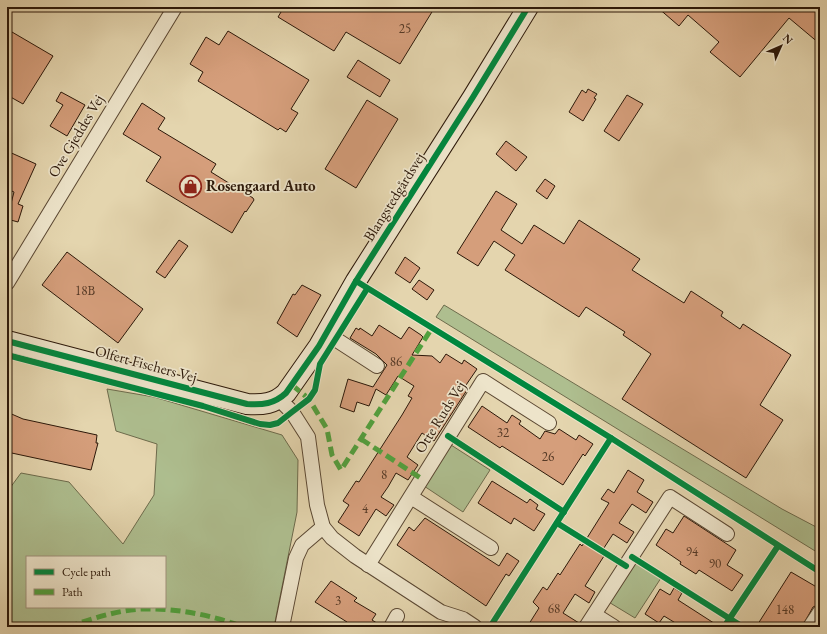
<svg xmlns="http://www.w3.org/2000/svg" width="827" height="634" viewBox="0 0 827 634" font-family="'EB Garamond',serif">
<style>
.green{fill:#aebe8f;stroke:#6d6b4c;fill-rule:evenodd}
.building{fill:#d59e7b;stroke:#2c1809}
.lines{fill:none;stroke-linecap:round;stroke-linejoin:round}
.street-casing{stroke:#5a4732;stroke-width:16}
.secondary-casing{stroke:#2c1809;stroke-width:22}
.street{stroke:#ede4ca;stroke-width:14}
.secondary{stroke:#ede4ca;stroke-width:20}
.quiet{stroke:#51a13e;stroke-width:5;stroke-dasharray:10 5;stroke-linecap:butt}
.cycleway-casing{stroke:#ede4ca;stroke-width:8}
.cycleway{stroke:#00873e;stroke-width:6}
.labels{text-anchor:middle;stroke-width:3.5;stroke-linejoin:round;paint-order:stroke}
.number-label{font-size:13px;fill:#563a26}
.street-label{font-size:15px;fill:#2c1809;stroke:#ede4ca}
.poi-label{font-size:15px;font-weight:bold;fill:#2c1809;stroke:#ede4ca;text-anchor:start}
</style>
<rect width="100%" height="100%" fill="#e4d5ae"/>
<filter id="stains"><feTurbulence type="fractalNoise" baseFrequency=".005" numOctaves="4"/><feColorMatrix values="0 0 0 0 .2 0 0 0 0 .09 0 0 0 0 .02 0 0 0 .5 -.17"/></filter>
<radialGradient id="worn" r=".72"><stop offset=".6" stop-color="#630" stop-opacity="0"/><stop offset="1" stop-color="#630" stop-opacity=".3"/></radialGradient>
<!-- green -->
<g class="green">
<polygon points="444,305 782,509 820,529 820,554 436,317"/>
<path d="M107 389 154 397 282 435 298 460 297 512 274 627H7V492L21 473 69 482 123 544 154 495 157 444 116 431ZM27 557H165V607H27Z"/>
<polygon points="451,445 490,470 463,512 424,486"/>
<polygon points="634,560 661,578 635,618 607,601"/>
</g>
<!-- building -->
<g class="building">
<polygon points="284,7 435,7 400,64 346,32 334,51 278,17"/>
<polygon points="657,7 820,7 820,44 789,18 740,77 710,52 719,42 688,15 679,26"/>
<polygon points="228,31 309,80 291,109 298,113 286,132 280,128 278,130 198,81 203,72 190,64 206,37 219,45"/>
<polygon points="12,32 53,56 23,104 7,95 7,40"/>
<polygon points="358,60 390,80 380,97 347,77"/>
<polygon points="588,89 597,94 594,98 596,99 583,121 569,112 582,90 586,93"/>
<polygon points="61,92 85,105 67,136 50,126 63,105 56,101"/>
<polygon points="627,95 643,104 619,141 604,131"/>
<polygon points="367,100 398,119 356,188 325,169"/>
<polygon points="142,103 165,118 158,129 216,164 211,172 253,198 254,200 246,212 245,211 232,233 146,181 161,157 123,134"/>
<polygon points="506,141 527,157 516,171 496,154"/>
<polygon points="7,151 36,164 18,204 23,206 18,222 7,219 14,192 7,189"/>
<polygon points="545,179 555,186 547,199 536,191"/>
<polygon points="496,191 517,204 501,230 522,244 534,225 564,244 579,220 640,259 632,270 684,303 691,291 723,312 721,316 740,329 743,324 791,355 760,405 783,420 746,478 622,399 651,354 623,335 625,332 586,307 579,317 505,270 515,255 494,241 478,266 457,253"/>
<polygon points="179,240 188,246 165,278 156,272"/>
<polygon points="67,252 143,309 118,343 42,285"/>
<polygon points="405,257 420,268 410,283 395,273"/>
<polygon points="419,280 434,290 427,300 412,289"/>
<polygon points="302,285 321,295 297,337 277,323 293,294 295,295"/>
<polygon points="379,325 401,339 409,327 421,335 423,337 412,355 432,356 440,363 446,354 462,364 464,360 477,369 464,388 467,390 434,441 422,433 407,457 418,465 408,480 396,473 388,487 381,497 394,505 386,516 376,509 359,536 338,522 349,505 343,501 356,481 359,482 402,415 412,398 408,396 414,386 398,376 386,395 376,389 369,406 357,402 354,412 340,407 348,379 373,387 387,365 376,354 350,338 356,328 359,330 360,328 372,336"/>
<polygon points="482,406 507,423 512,415 521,421 519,424 540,439 545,431 555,434 559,429 576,440 579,435 593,444 585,456 583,454 563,485 502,446 500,448 468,427"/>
<polygon points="7,412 23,419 97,435 96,443 98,443 91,470 7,452"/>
<polygon points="628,470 644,480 637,492 653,502 646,513 632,504 619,523 634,532 627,543 613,534 600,554 604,556 585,586 595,592 589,603 575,594 563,613 579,623 578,627 527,627 539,608 533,602 543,587 547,590 558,573 560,575 580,544 582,546 609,503 601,499 608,489 614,493"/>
<polygon points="492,481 527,503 530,499 538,505 536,509 545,514 534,531 514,518 511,524 478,503"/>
<polygon points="684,516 736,550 727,565 743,575 732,591 699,570 696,574 680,564 681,562 656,545 666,529 673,533"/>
<polygon points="425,518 499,566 507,553 519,561 509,576 506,574 486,606 397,545 409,527 414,531"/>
<polygon points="791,572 820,589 820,604 813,607 802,627 756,627"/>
<polygon points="331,581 357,598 354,601 376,614 372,620 383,627 344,627 347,622 315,602"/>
<polygon points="674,588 682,593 678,600 720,627 682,627 664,616 659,623 645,614 660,589 670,595"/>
</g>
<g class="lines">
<defs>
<g id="street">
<polyline points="7,283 175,7"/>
<polyline points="326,333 377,366"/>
<polyline points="279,399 292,412 308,437 317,505 323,527 332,538 355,556 441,612 463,619 475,627"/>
<polyline points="411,497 491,548"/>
<polyline points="368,565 483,381 549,423"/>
<polyline points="595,615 614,627"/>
<polyline points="282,627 296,558 302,545 323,527"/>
<polyline points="391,627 397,616"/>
<polyline points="586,627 670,497 727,534"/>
<polyline points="810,627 820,612"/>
</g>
<path id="secondary" d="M7 341 247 404C263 405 274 404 286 393L319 346 356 281 473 97 528 7"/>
</defs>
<!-- street casing -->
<use href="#street" class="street-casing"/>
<!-- secondary casing -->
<use href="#secondary" class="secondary-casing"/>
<!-- street -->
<use href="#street" class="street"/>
<!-- secondary -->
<use href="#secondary" class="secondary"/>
<!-- quiet -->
<g class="quiet">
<polyline points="292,385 309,399 327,429 332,455 341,470 432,328"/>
<polyline points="361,439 422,479"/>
<path d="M68 627C91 619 117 610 143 609 176 608 212 615 243 627"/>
</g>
<defs>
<g id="cycleway">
<polyline points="356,281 611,438 820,572"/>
<path d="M7 341 247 404C263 405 274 404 286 393L319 346 356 281 473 97 528 7"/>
<polyline points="7,355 203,406 260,424 270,425 278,423 292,412 309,399 315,390 320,364 367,289"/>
<polyline points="448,436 564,512"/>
<polyline points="557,523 626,566"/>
<polyline points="632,557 743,627"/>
<polyline points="490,627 611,438"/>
<polyline points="724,627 778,546"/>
</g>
</defs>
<!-- cycleway casing -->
<use href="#cycleway" class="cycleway-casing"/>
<!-- cycleway -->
<use href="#cycleway" class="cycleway"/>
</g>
<!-- icons -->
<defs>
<symbol id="shop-ring" viewBox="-11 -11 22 22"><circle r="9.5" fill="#ede4ca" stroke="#8f2418" stroke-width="1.5"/><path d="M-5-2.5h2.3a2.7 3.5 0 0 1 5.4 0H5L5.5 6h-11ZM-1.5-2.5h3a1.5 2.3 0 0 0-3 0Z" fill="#8f2418"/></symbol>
</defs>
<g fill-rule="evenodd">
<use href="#shop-ring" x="178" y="174" width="25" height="25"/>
</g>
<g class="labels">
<!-- number labels -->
<g class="number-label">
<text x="405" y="33">25</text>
<text x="85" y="295">18B</text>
<text x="396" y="366">86</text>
<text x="503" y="437">32</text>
<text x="548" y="461">26</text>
<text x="384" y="479">8</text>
<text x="365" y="513">4</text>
<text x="692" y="556">94</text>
<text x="715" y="568">90</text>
<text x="338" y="605">3</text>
<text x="554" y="613">68</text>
<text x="785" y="614">148</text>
</g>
<!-- street labels -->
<g class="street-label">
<text transform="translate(76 136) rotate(-59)" y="5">Ove Gjeddes Vej</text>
<text transform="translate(394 197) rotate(-58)" y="5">Blangstedgårdsvej</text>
<text transform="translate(146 364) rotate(15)" y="5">Olfert Fischers Vej</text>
<text transform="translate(440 417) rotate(-58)" y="5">Otte Ruds Vej</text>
</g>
<!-- poi labels -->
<g class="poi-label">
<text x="206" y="191">Rosengaard Auto</text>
</g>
</g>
<!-- margin -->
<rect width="827" height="634" fill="none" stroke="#e4d5ae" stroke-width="24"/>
<rect x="8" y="8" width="811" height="618" fill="none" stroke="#2c1809" stroke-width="2"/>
<rect x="12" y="12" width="803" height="610" fill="none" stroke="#2c1809"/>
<!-- legend -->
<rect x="26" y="556" width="140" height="52" fill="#ede4ca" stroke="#a0927d"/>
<rect x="34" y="569" width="20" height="6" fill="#00873e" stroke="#a0927d"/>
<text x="62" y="576" font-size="12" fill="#2c1809">Cycle path</text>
<rect x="34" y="589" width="20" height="6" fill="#51a13e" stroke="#a0927d"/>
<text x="62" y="596" font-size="12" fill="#2c1809">Path</text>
<!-- north arrow -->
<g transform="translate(781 46) rotate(45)" stroke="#ede4ca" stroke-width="3" paint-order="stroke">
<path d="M0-3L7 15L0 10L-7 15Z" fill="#2c1809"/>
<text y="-6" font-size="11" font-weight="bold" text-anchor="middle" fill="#2c1809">N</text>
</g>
<rect width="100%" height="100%" filter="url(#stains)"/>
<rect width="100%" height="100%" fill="url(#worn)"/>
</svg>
